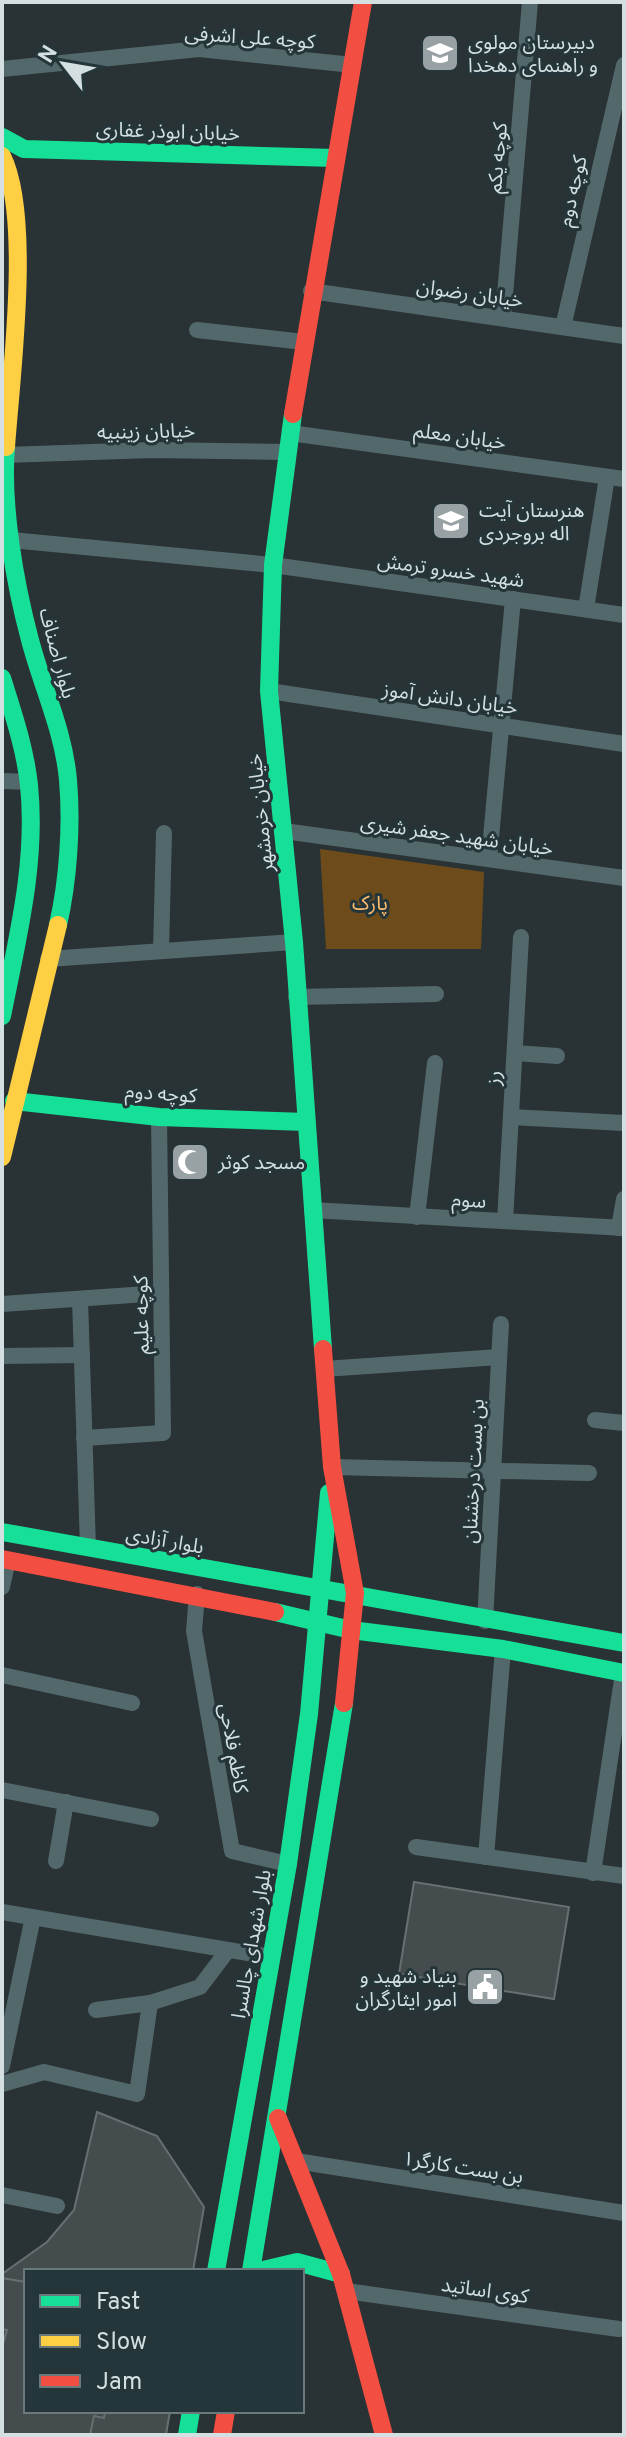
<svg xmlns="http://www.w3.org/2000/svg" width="626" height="2437" viewBox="0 0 626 2437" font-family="Overpass,'Noto Sans Arabic',sans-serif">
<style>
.green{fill:#6d4b1a}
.building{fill:#444c4e;stroke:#676f71;stroke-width:2}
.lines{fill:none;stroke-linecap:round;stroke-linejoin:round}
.street{stroke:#53686b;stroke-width:16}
.fast{stroke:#16e098;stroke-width:18}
.slow{stroke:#ffcf43;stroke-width:18}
.jam{stroke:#f24e42;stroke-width:18}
.labels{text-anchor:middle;stroke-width:6;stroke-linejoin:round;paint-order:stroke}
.street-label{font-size:20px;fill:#d4dfe1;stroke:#243639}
.poi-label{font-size:20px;fill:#d4dfe1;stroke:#243639;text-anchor:start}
.park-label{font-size:20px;fill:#fcbc6f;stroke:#243639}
</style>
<rect width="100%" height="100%" fill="#293234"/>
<!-- green -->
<polygon class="green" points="320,849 484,872 481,949 326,949"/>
<!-- building -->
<g class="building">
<polygon points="414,1882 569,1907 554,1999 399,1974"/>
<polygon points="97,2112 157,2136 204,2207 193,2271 26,2271 26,2411 170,2411 166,2435 2,2435 2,2274 47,2242 74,2210"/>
<polygon points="2,2278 26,2282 26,2411 105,2411 104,2418 94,2416 90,2435 2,2435 2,2347 7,2330 2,2329"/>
</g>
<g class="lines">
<!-- street -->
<g class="street">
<polyline points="2,69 199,49 353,65"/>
<polyline points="311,291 624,336"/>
<polyline points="503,318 530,2"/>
<polyline points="563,327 624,65"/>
<polyline points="197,330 304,342"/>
<polyline points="290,433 624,479"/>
<polyline points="5,455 152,450 287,452"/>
<polyline points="11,540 273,565 624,615"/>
<polyline points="586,609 607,477"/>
<polyline points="269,691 624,744"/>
<polyline points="2,781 29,782"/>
<polyline points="284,831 624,878"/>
<polyline points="489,859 513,599"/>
<polyline points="161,951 164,833"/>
<polyline points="48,959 294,942"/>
<polyline points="296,997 436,994"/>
<polyline points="515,1053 557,1056"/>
<polyline points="511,1117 624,1123"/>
<polyline points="312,1210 624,1228"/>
<polyline points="417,1217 435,1063"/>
<polyline points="505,1221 521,937"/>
<polyline points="619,1228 624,1199"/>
<polyline points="80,1299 88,1548"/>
<polyline points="2,1304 161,1293"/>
<polyline points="2,1356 82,1355"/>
<polyline points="324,1369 499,1357"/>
<polyline points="595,1420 624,1423"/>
<polyline points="84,1438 163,1433 159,1117"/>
<polyline points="332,1467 589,1473"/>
<polyline points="2,1587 8,1560"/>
<polyline points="197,1594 194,1631 232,1851 288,1864"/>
<polyline points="485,1621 501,1324"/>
<polyline points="2,1675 132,1703"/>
<polyline points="2,1790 151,1819"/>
<polyline points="416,1847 624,1876"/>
<polyline points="486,1857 503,1649"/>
<polyline points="56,1861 66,1802"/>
<polyline points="593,1873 623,1673"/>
<polyline points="2,1912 271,1957"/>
<polyline points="96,2010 150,2003 200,1987 228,1950"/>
<polyline points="2,2066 33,1917"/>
<polyline points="2,2084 44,2072 137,2094 150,2003"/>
<polyline points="296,2161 624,2213"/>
<polyline points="2,2195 57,2206"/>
<polyline points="346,2291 619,2329"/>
</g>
<!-- fast -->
<g class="fast">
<polyline points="2,137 24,149 335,158"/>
<polyline points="293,414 273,565 269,691 294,942 323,1349"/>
<path d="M6 447C1 505 15 584 30 640 42 686 64 732 68 780 72 826 68 881 58 925"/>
<path d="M2 678C13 713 25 748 29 785 37 863 17 940 2 1016"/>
<polyline points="14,1101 159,1117 306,1122"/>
<polyline points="2,1532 624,1643"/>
<polyline points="275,1612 351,1630 503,1649 624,1673"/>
<polyline points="216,2271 288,1864 309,1714 329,1493"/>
<polyline points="251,2271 344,1703"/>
<polyline points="259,2271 297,2262 341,2274"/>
<polyline points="187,2435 191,2411"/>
</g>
<!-- slow -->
<g class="slow">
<path d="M2 156C32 216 11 376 6 447"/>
<polyline points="2,1157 58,925"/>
</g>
<!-- jam -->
<g class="jam">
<polyline points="293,414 363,2"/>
<polyline points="323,1349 332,1467 355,1593 344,1703"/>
<polyline points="2,1559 275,1612"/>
<polyline points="278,2118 341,2274 384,2435"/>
<polyline points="222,2435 226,2411"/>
</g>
</g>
<!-- icons -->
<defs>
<symbol id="school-square" viewBox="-11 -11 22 22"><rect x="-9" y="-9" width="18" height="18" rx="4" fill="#98a2a4" stroke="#243639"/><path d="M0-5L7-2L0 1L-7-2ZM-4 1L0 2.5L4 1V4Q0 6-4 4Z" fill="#fff"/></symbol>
<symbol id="mosque-square" viewBox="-11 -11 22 22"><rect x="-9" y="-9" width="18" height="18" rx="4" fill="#98a2a4" stroke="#243639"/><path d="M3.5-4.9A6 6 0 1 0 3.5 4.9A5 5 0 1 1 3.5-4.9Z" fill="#fff"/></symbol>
<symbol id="civic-square" viewBox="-11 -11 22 22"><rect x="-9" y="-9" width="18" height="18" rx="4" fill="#98a2a4" stroke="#243639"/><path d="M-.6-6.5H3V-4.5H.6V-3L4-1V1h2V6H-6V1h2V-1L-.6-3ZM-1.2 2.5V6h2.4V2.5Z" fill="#fff"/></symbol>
</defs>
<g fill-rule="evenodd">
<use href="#school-square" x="418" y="31" width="44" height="44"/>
<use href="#school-square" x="429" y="499" width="44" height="44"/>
<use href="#mosque-square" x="168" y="1140" width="44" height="44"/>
<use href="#civic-square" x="463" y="1965" width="44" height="44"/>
</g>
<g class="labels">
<!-- street labels -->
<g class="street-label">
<text transform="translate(250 37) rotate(4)" y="7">کوچه علی اشرفی</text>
<text transform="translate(168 131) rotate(2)" y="7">خیابان ابوذر غفاری</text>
<text transform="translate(497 158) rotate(-85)" y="7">کوچه یکم</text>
<text transform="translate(572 191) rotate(-77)" y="7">کوچه دوم</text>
<text transform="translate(470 293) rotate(8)" y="7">خیابان رضوان</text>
<text transform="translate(146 431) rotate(-1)" y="7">خیابان زینبیه</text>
<text transform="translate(460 436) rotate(8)" y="7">خیابان معلم</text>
<text transform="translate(451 570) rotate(8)" y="7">شهید خسرو ترمش</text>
<text transform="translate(58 653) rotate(75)" y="7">بلوار اصناف</text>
<text transform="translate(450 698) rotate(8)" y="7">خیابان دانش آموز</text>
<text transform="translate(260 813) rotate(-96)" y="7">خیابان خرمشهر</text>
<text transform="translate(457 835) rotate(8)" y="7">خیابان شهید جعفر شیری</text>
<text transform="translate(493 1078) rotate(-87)" y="7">رز</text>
<text transform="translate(161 1093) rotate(4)" y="7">کوچه دوم</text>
<text transform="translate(469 1200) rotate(3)" y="7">سوم</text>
<text transform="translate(141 1315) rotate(-91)" y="7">کوچه علیم</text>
<text transform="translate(473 1471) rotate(-87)" y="7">بن بست درخشنان</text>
<text transform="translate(165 1540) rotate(10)" y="7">بلوار آزادی</text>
<text transform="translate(234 1748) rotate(80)" y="7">کاظم فلاحی</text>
<text transform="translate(251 1944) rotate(-80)" y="7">بلوار شهدای چالسرا</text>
<text transform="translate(463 2167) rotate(9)" y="7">بن بست کارگر۱</text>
<text transform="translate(485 2290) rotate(8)" y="7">کوی اساتید</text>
</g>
<!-- poi labels -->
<g class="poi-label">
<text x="468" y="49">دبیرستان مولوی<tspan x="468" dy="23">و راهنمای دهخدا</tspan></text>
<text x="479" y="517">هنرستان آیت<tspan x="479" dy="23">اله بروجردی</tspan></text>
<text x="218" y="1169">مسجد کوثر</text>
<text x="457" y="1983" text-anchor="end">بنیاد شهید و<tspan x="457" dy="23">امور ایثارگران</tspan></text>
</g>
<!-- park labels -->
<g class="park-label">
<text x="370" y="910">پارک</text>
</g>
</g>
<!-- border -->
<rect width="626" height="2437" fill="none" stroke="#d4dfe1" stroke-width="8"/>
<!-- legend -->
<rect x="24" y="2269" width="280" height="144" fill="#243639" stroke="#6a7a7c" stroke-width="2"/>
<rect x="40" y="2295" width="40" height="12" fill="#16e098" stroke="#6a7a7c" stroke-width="2"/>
<text x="96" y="2309" font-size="24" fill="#d4dfe1">Fast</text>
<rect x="40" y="2335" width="40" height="12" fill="#ffcf43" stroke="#6a7a7c" stroke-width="2"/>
<text x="96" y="2349" font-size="24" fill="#d4dfe1">Slow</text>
<rect x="40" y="2375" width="40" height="12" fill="#f24e42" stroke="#6a7a7c" stroke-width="2"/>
<text x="96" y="2389" font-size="24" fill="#d4dfe1">Jam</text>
<!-- north arrow -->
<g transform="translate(64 64) rotate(301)" stroke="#243639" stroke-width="6" paint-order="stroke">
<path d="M0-6L14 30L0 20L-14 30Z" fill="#d4dfe1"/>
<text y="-12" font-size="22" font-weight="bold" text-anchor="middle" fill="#d4dfe1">N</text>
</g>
</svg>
